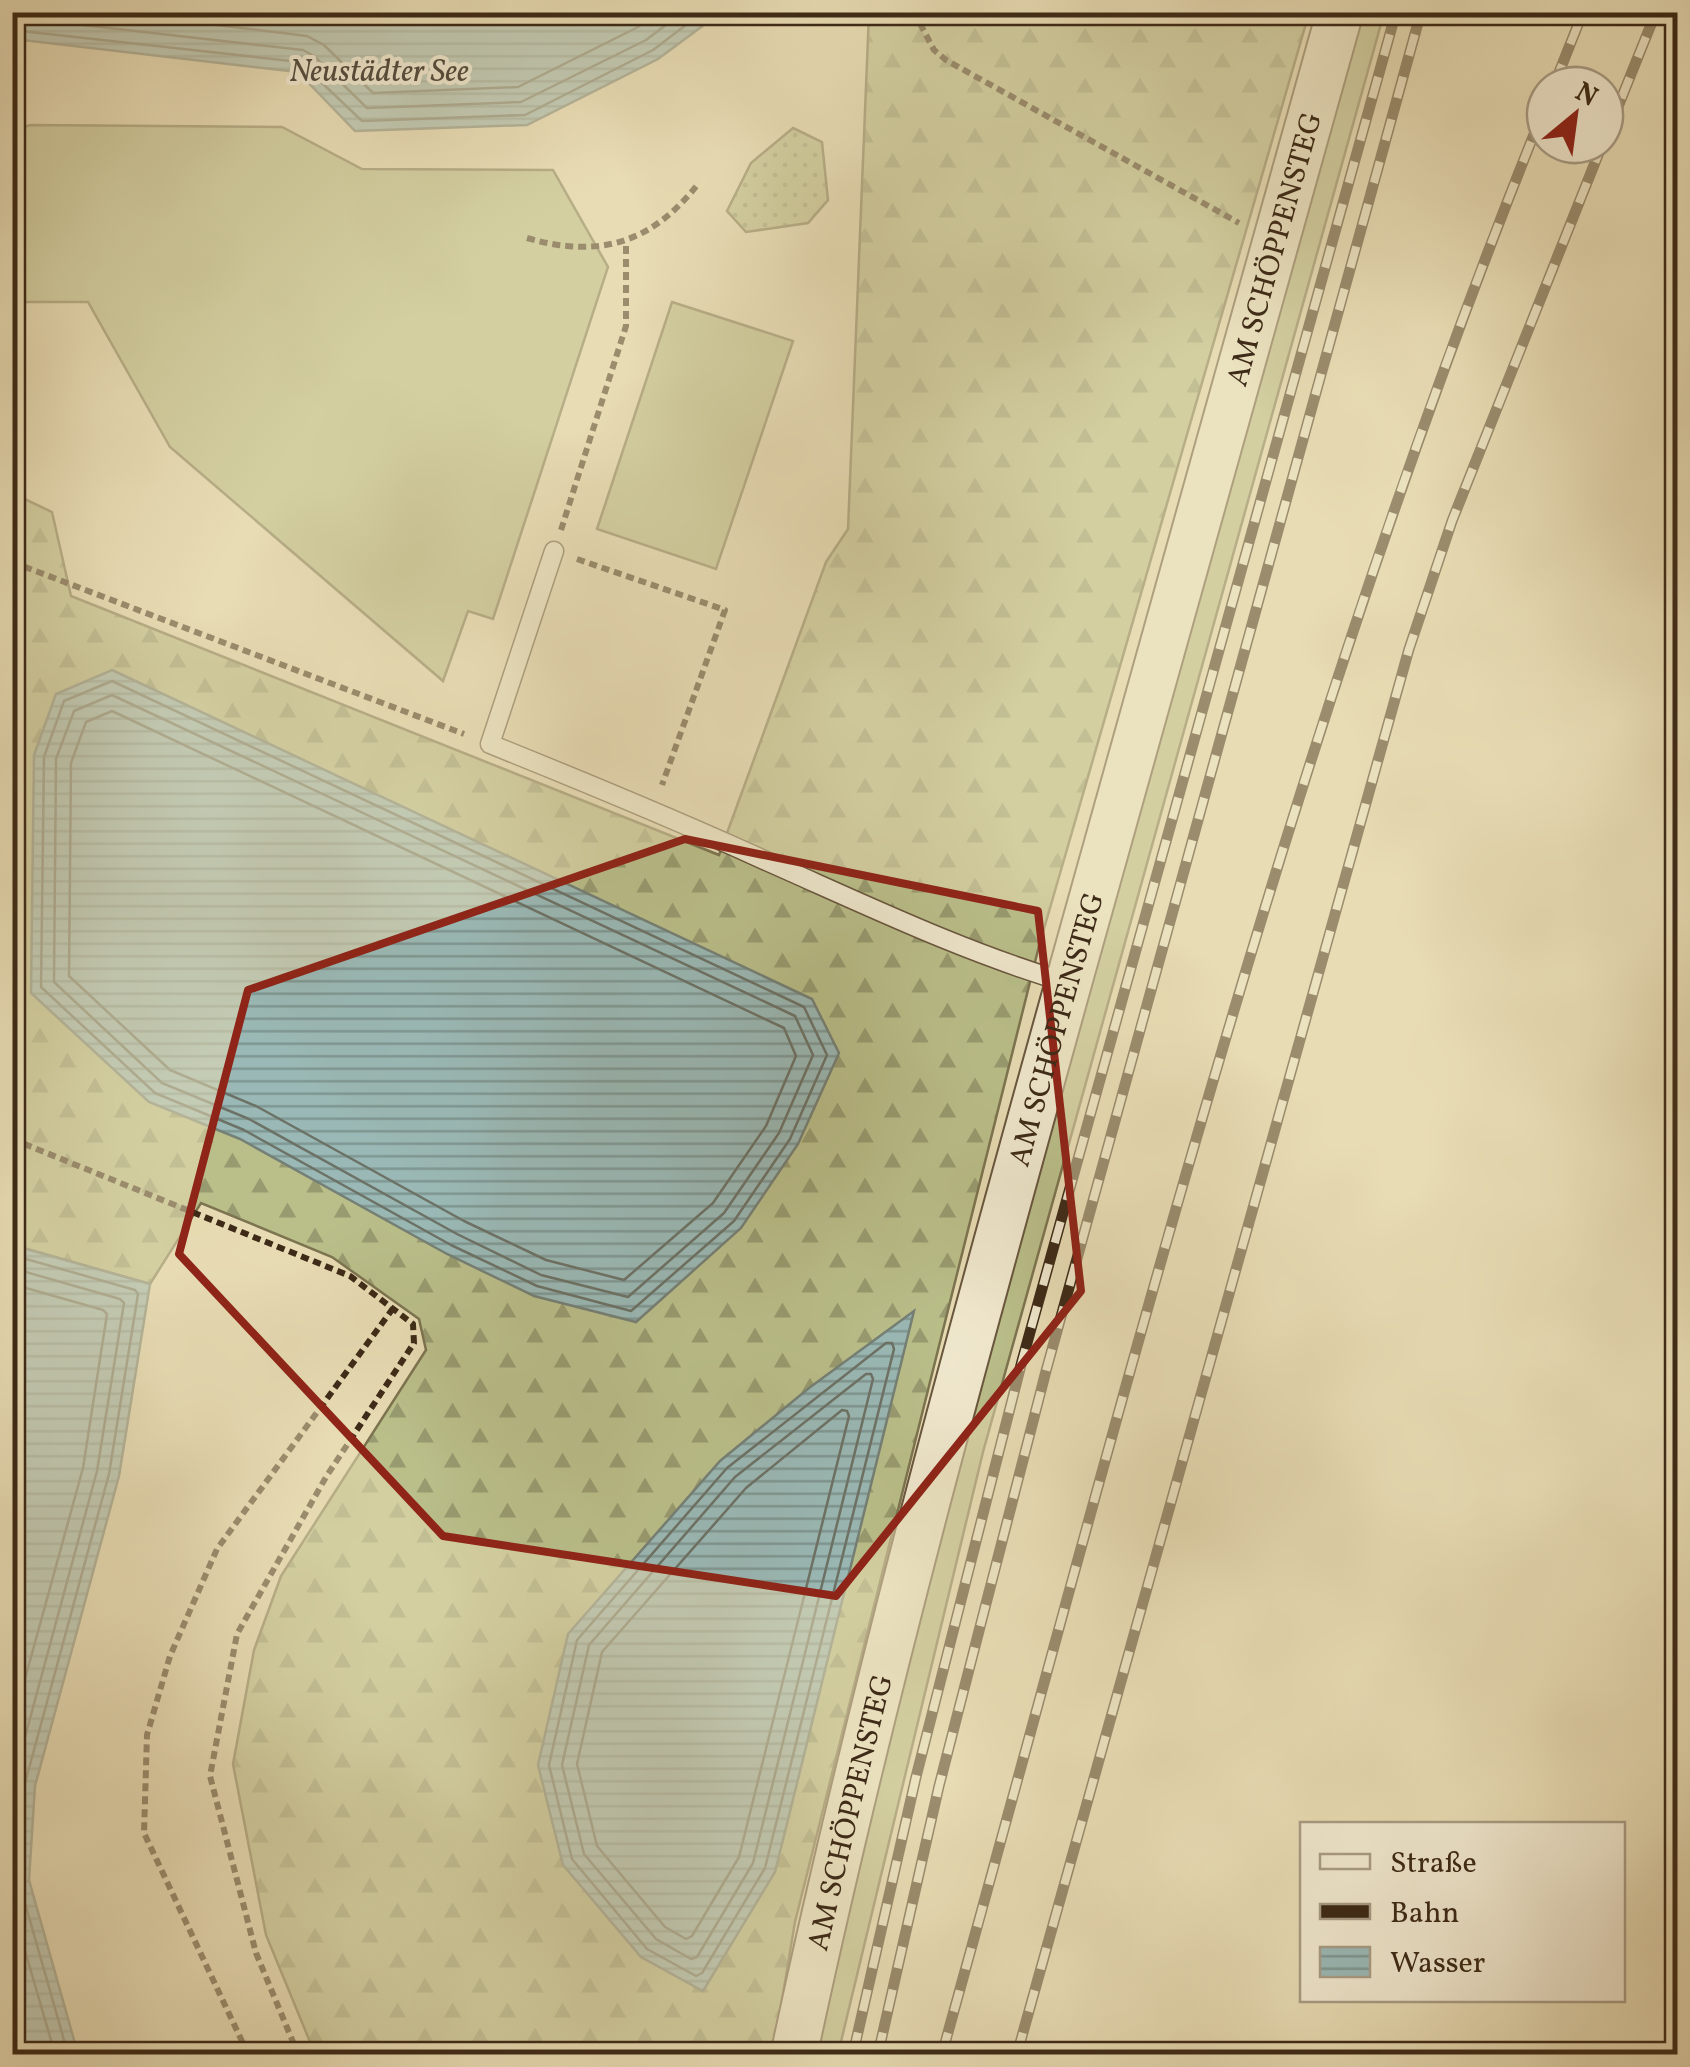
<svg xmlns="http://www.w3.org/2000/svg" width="1690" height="2067" viewBox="0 0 1690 2067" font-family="Vollkorn,serif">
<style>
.grass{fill:#babf8a;stroke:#7c7450;stroke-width:2.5}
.forest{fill:url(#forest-firs);stroke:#7c7450;stroke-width:2.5}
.park{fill:url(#park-dots);stroke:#7c7450;stroke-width:2.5}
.water{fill:url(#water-rules);stroke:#758076;stroke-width:2.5}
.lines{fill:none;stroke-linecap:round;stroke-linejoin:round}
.shore{stroke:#6c7266;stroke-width:2.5}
.service-casing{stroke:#68563e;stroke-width:21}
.tertiary-casing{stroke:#68563e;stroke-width:49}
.path{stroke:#3d2a17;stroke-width:6;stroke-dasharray:8 5;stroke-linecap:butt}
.service{stroke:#f0e8ce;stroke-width:18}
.tertiary{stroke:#f0e8ce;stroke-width:45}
.rail-casing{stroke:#3d2a17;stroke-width:11}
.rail{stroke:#f0e8ce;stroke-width:8;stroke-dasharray:22;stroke-linecap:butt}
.marked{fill:none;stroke:#8f2418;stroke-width:8;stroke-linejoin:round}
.labels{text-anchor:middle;stroke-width:8;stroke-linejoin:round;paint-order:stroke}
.street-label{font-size:30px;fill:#3d2a17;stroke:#f0e8ce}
.water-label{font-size:32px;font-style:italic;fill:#544e3f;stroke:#f0e8ce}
</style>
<defs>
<pattern id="forest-firs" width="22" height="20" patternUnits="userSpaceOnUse" patternTransform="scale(2.5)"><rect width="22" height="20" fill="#babf8a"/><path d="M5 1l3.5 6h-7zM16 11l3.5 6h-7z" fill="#989b70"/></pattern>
<pattern id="park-dots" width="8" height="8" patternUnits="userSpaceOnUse" patternTransform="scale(2.5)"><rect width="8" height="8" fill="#babf8a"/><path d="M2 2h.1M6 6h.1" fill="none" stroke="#989b70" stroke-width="1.8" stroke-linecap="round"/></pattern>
<pattern id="water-rules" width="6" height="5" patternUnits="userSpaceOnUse" patternTransform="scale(2.5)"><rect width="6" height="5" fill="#9ab9b6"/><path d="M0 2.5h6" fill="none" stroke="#7f9793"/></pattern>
</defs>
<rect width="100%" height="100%" fill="#e8dcb4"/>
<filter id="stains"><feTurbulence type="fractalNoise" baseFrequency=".002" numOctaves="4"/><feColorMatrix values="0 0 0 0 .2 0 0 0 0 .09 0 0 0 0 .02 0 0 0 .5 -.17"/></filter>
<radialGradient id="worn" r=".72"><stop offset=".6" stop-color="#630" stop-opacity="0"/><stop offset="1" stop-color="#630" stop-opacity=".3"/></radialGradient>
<!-- grass -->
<g class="grass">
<polygon points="1353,13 1384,13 983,1452 838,2054 809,2054 960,1446"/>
<polygon points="30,125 282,127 362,169 553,170 608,267 493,619 468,611 443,681 170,447 88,302 13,302 13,131"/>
<polygon points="672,302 793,341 716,569 597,529"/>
</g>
<!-- forest -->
<polygon class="forest" points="869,13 1309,13 1039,946 795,1922 773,2054 315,2054 266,1935 233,1764 254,1650 281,1576 426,1350 419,1319 332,1257 201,1203 150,1284 13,1245 12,493 52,512 71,596 719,855 826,562 848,529"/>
<!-- park -->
<polygon class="park" points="793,128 822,142 828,200 808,223 746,232 727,211 751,163"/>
<!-- water -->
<g class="water">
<polygon points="13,12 720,12 720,13 658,59 527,125 355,131 298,72 13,39"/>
<polygon points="112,670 812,999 839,1053 798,1144 741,1228 636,1322 534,1296 447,1254 240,1139 149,1102 31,993 34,755 56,694"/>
<polygon points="12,1245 150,1284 119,1476 35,1786 29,1880 78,2054 13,2054"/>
<polygon points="914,1311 775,1872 703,1991 641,1957 563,1865 538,1765 568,1634 720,1461 809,1388"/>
</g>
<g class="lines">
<!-- shore -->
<g class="shore">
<polyline points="110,12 307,36 324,45 373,93 518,87 638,27 658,12"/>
<polyline points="12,17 303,50 314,56 367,108 521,102 646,40 683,12"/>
<polyline points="12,30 300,62 362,121 525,115 653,50 703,12"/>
<polygon points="112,681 804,1007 827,1055 790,1139 734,1221 631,1311 537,1286 451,1245 244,1130 155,1093 41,987 44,757 64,701"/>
<polygon points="112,695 795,1016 813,1055 779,1133 724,1213 628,1297 541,1275 457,1234 249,1119 162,1083 54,982 56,759 74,711"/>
<polygon points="112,711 784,1028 796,1056 766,1126 713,1203 624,1280 546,1260 464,1221 256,1106 170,1070 69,976 71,763 86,722"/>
<polyline points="12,1255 135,1290 138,1294 109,1474 25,1783 19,1831 19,1882 68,2054"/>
<polyline points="12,1268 120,1299 124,1303 97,1471 12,1785"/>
<polyline points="12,1284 103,1310 107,1314 83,1468 12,1726"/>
<polygon points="886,1343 892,1343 894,1349 765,1868 702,1973 696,1976 647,1949 572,1859 549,1765 577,1640 727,1468"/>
<polygon points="866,1374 871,1374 873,1379 753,1863 697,1957 691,1959 656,1939 584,1854 562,1765 589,1645 735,1477"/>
<polygon points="842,1410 847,1411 849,1416 739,1857 692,1936 686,1939 665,1927 597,1846 577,1764 602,1652 746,1488"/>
<polyline points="12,1906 55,2054"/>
</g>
<defs>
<path id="service" d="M554 551 490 744C582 781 674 819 764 860 864 904 963 952 1068 983"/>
<g id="tertiary">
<path id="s1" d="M794 2054C872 1690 971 1333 1071 974 1161 654 1250 333 1340 12"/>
</g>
</defs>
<!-- service casing -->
<use href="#service" class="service-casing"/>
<!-- tertiary casing -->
<use href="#tertiary" class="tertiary-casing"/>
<!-- path -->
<g class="path">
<polyline points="914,12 934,50 946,60 1239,223"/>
<path d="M527 238C599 259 652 243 698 184"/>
<polyline points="561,530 626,326 626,242"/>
<polyline points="577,559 725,610 662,785"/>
<polyline points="12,562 464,734"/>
<polyline points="12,1139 350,1276 413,1324 414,1343 326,1477 237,1634 210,1776 256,1953 298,2054"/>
<polyline points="248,2054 144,1833 147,1735 170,1656 217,1549 394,1307"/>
</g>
<!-- service -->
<use href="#service" class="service"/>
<!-- tertiary -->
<use href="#tertiary" class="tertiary"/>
<defs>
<g id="rail">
<polyline points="1554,85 1583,12"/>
<polyline points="1605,139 1656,12"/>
<polyline points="853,2054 916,1777 1022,1361 1396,12"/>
<polyline points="878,2054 939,1786 1046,1371 1421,12"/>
<path d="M942 2054C1124 1400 1289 738 1545 107"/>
<polyline points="1017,2054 1409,649 1452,521 1602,145"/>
</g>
</defs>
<!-- rail casing -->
<use href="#rail" class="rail-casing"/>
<!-- rail -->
<use href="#rail" class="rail"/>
</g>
<!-- marked area -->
<path d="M0 0H1690V2067H0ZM685 839 1038 911 1081 1291 836 1596 443 1536 179 1254 248 990Z" fill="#e8dcb4" fill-opacity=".55" fill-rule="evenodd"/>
<path class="marked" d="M685 839 1038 911 1081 1291 836 1596 443 1536 179 1254 248 990Z"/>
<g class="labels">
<!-- street labels -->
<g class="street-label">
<text dy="10" stroke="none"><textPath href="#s1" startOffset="1868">AM SCHÖPPENSTEG</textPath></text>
<text dy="10" stroke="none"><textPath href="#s1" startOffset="1058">AM SCHÖPPENSTEG</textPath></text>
<text dy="10" stroke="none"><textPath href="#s1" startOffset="248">AM SCHÖPPENSTEG</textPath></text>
</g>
<!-- water labels -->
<g class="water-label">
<text x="379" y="81">Neustädter See</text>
</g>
</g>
<!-- margin -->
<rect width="1690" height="2067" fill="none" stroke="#e8dcb4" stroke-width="50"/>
<rect x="15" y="15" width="1660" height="2037" fill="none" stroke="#3d2a17" stroke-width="5"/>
<rect x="25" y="25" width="1640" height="2017" fill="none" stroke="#3d2a17" stroke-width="2.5"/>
<!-- legend -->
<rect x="1300" y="1822" width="325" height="180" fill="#f0e8ce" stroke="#a89c85" stroke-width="2.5"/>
<rect x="1320" y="1854" width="50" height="15" fill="#f0e8ce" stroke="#a89c85" stroke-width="2.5"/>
<text x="1390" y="1872" font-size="30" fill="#3d2a17">Straße</text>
<rect x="1320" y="1904" width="50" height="15" fill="#3d2a17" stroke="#a89c85" stroke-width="2.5"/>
<text x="1390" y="1922" font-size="30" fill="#3d2a17">Bahn</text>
<rect x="1320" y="1947" width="50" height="30" fill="url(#water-rules)" stroke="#a89c85" stroke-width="2.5"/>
<text x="1390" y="1972" font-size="30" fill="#3d2a17">Wasser</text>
<!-- north arrow -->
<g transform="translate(1575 115) rotate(29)"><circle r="48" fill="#f0e8ce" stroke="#a89c85" stroke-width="2.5"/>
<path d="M0-8L18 38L0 25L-18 38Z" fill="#8f2418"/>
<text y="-15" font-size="28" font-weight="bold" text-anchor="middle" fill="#3d2a17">N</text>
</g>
<rect width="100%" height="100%" filter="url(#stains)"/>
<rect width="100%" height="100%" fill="url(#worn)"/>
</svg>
